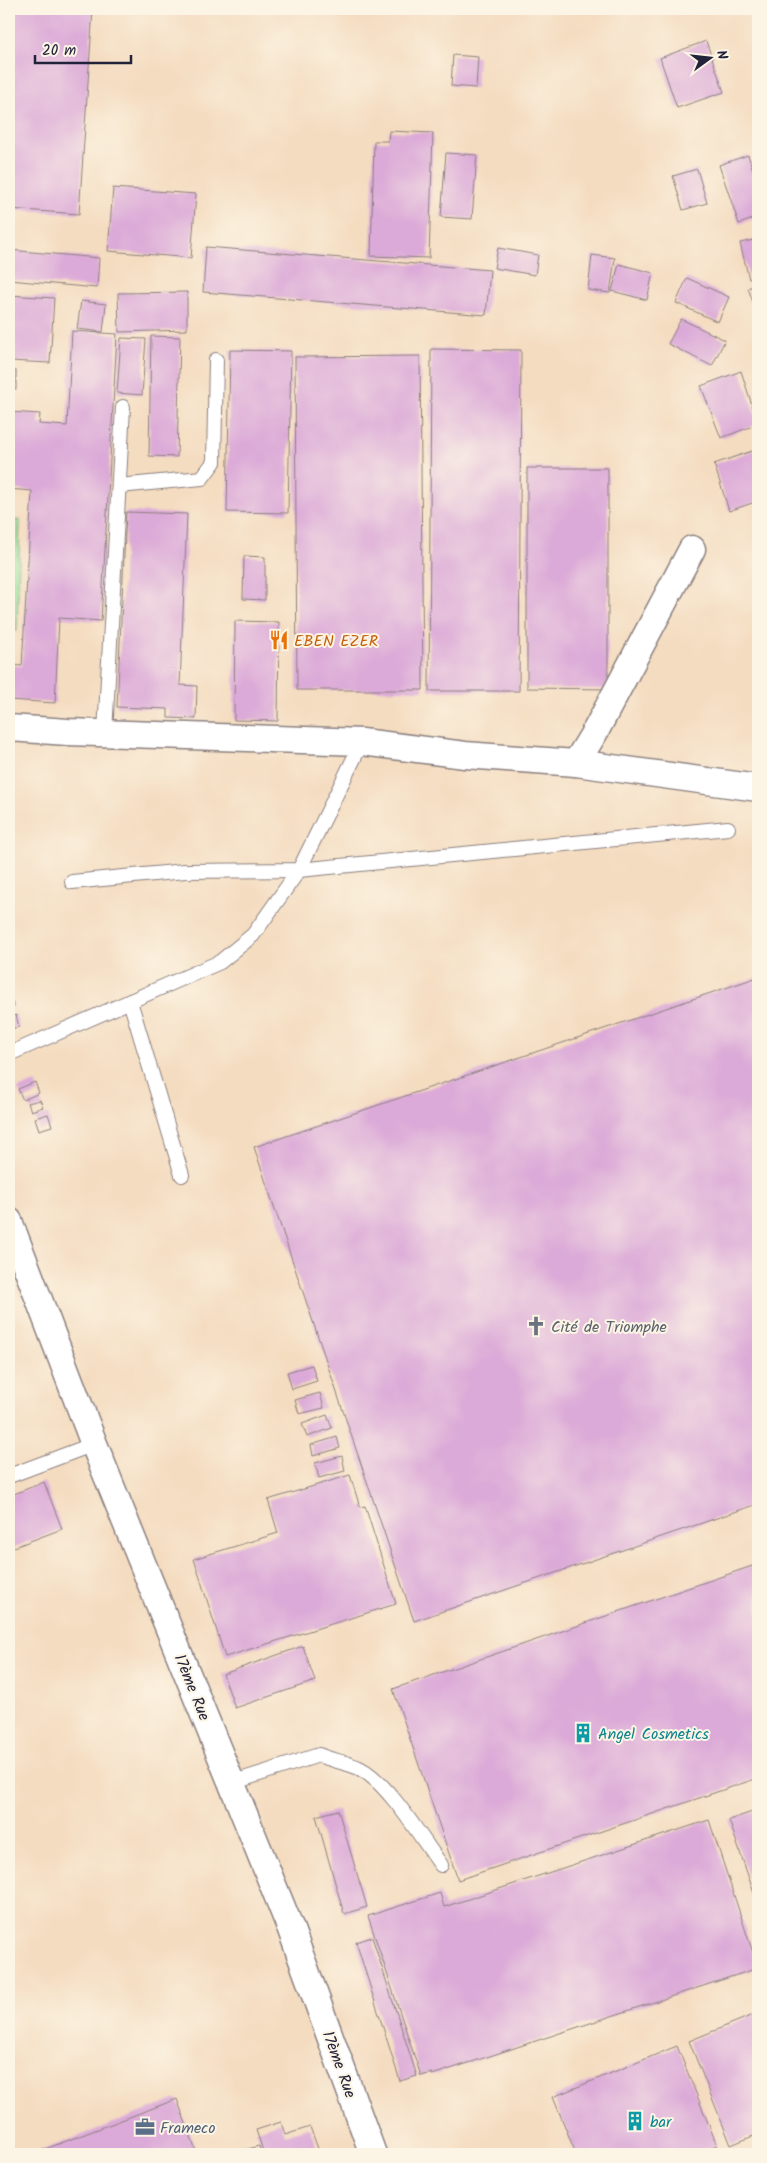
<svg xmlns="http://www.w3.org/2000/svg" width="767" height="2163" viewBox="0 0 767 2163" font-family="Kalam,sans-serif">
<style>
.green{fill:#97e09a;stroke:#5c816a}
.building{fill:#dcaad8}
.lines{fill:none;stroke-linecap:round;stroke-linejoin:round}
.lane-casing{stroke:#8b7f7e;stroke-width:16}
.street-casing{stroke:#8b7f7e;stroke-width:29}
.lane{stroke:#fff;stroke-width:14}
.street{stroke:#fff;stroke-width:26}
.labels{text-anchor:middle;stroke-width:4;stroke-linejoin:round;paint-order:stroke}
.food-label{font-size:16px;fill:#c56008;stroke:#fcf5e5;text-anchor:start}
.worship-label{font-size:16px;fill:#5b616d;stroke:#fcf5e5;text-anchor:start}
.street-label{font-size:16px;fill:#22223b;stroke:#fcf5e5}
.culture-label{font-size:16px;fill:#0d838f;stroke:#fcf5e5;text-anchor:start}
.service-label{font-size:16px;fill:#4e5e75;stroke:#fcf5e5;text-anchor:start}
</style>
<rect width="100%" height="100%" fill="#fcf5e5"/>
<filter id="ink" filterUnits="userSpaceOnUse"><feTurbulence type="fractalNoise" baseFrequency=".02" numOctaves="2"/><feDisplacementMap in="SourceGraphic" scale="10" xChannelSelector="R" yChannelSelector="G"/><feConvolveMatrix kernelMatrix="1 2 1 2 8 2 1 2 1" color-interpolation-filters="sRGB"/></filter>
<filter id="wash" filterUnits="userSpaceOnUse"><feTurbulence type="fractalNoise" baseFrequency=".0096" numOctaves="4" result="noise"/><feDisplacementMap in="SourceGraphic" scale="20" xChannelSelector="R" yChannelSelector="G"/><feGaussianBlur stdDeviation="1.12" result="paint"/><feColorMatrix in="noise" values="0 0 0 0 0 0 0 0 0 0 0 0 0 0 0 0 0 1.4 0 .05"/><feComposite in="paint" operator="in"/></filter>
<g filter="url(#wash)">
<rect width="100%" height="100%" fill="#f4dcc0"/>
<!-- green -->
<polygon class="green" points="20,520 17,631 9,631 9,521"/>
<g id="blocks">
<!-- building -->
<g class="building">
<polygon points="9,9 93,9 79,214 9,209"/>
<polygon points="647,9 659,9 648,13"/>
<polygon points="706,41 724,92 677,108 660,58"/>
<polygon points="453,55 478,57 476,88 451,86"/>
<polygon points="389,131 433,133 429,258 371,256 374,141 388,141"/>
<polygon points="446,153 477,155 472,219 441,217"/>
<polygon points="748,155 758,185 758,217 739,224 719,165"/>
<polygon points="697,169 707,203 683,210 673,176"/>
<polygon points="113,188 196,194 191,258 108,251"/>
<polygon points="758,239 758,277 749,279 740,243"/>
<polygon points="206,247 490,270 486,315 203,292"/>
<polygon points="498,248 538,255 535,275 494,268"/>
<polygon points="9,250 99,258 97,288 9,280"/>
<polygon points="592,255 615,258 610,293 588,290"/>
<polygon points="619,264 653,273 647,300 612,291"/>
<polygon points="687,278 729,297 718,322 676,303"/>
<polygon points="758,284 758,316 748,288"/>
<polygon points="187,292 187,330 119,332 118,293"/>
<polygon points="9,295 54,298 50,363 9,361"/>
<polygon points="81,301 106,304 103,332 77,329"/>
<polygon points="681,319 725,340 712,366 668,344"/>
<polygon points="72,331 117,334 101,621 59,618 55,703 9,700 9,665 22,666 32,491 9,489 9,412 40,414 39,424 67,426"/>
<polygon points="151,336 180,337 177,457 149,456"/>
<polygon points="121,338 146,339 142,395 117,393"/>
<polygon points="431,349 521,350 519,691 429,691"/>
<polygon points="230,350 291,351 288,513 227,512"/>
<polygon points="420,356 423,690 297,690 295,357"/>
<rect x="9" y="371" width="7" height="18"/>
<polygon points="741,371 758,424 721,438 701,386"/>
<polygon points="758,449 758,501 729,511 714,464"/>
<polygon points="527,468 608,468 608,689 527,688"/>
<polygon points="126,512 187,514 180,685 197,686 196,719 168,718 168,709 117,707"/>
<polygon points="244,556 265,557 265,600 243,599"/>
<polygon points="235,621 279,622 278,721 234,720"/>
<polygon points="758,977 758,1504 414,1621 254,1147"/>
<polygon points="9,1000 11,1000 14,1007 9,1008"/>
<polygon points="16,1015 19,1027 9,1029 9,1017"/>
<polygon points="9,1034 14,1046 9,1048"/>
<polygon points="35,1082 39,1093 23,1100 18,1089"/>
<polygon points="40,1100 43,1107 31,1111 28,1103"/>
<polygon points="48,1114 52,1126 39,1130 35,1118"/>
<polygon points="312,1365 317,1381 292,1389 287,1372"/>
<polygon points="320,1393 324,1408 299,1414 295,1400"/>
<polygon points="327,1415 332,1428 307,1437 302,1424"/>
<polygon points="337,1437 340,1448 313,1456 311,1445"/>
<polygon points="342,1456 345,1471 319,1478 315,1463"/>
<polygon points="350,1475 360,1507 365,1506 396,1604 225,1657 194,1559 278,1533 268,1500"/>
<polygon points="44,1482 62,1529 9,1549 9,1496"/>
<polygon points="758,1564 758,1778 458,1880 393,1689"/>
<polygon points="303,1646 315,1681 235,1708 223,1674"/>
<polygon points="338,1810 367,1907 344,1914 316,1816"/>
<polygon points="758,1810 758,1905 729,1820"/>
<polygon points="709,1820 758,1968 432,2075 432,2073 421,2076 368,1916 440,1893 444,1907"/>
<polygon points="372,1937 417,2076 400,2081 356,1942"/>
<polygon points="758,2013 758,2134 731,2145 689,2041"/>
<polygon points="677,2046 717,2145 695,2154 576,2154 553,2097"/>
<polygon points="177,2099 197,2154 32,2154"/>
<polygon points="281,2122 285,2135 310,2127 320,2154 264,2154 256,2130"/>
<polygon points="259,2146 261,2154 241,2154 240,2151"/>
</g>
</g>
</g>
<g filter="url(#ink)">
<use href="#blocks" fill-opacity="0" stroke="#8b7f7e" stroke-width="1"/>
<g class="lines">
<defs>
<g id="lane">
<polyline points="119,486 202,478 214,462 216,360"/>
<polyline points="105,733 123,407"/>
<polyline points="72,882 185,871 299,870 728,828"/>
<polyline points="130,1001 182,1175"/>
<polyline points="9,1054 220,962 253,935 299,870 362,742"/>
<polyline points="9,1476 94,1444"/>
<path d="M231 1783 319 1755C332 1761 347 1762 359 1768 388 1782 421 1838 441 1865"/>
</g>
<g id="street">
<polyline points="9,728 68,732 362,742 465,755 576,763 596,730 692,549"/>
<polyline points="576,763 758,788"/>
<polyline points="9,1221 94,1444 290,1927 373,2154"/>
</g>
</defs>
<!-- lane casing -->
<use href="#lane" class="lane-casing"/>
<!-- street casing -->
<use href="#street" class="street-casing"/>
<!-- lane -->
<use href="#lane" class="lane"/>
<!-- street -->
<use href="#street" class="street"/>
</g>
</g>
<!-- icons -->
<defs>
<symbol id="restaurant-bare" viewBox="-9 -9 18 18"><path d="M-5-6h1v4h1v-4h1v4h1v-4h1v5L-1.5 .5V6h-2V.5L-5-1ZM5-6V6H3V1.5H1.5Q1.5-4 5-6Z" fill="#e8710a" stroke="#fcf5e5" stroke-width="2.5" paint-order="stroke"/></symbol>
<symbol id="church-bare" viewBox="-9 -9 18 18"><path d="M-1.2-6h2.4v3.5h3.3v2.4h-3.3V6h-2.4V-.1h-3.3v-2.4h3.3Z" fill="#6b7280" stroke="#fcf5e5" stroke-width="2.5" paint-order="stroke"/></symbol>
<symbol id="building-bare" viewBox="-9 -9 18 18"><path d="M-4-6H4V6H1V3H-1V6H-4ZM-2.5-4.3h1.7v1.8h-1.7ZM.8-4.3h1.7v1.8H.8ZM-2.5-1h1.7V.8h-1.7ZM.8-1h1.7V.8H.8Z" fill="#0f9aa8" stroke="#fcf5e5" stroke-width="2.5" paint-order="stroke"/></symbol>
<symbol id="office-bare" viewBox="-9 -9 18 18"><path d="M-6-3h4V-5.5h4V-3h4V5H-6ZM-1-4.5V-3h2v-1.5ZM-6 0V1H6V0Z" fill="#5c6f8a" stroke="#fcf5e5" stroke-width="2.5" paint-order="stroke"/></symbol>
</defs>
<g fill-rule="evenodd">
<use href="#restaurant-bare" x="265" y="626" width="28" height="28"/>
<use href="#church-bare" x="522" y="1312" width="28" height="28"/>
<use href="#building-bare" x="569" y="1719" width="28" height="28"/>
<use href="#building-bare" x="621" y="2107" width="28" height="28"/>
<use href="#office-bare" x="131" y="2113" width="28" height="28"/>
</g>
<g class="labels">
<!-- food labels -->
<g class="food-label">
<text x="294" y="646">EBEN EZER</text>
</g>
<!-- worship labels -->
<g class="worship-label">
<text x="551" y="1332">Cité de Triomphe</text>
</g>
<!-- street labels -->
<g class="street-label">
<text transform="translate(193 1687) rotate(68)" y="6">17ème Rue</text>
<text transform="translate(340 2064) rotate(70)" y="6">17ème Rue</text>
</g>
<!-- culture labels -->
<g class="culture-label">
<text x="598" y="1739">Angel Cosmetics</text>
<text x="650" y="2127">bar</text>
</g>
<!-- service labels -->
<g class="service-label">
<text x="160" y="2133">Frameco</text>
</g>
</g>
<!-- margin -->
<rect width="767" height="2163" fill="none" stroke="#fcf5e5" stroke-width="30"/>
<!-- north arrow -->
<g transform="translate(710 58) rotate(75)" stroke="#fcf5e5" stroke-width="4" paint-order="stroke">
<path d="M0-4L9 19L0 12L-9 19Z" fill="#22223b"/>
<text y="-8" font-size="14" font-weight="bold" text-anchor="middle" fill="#22223b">N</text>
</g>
<!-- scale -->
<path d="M35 55v8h96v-8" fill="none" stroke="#22223b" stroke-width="2.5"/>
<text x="42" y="55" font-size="15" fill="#22223b" stroke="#fcf5e5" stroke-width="4" paint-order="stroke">20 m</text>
</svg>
